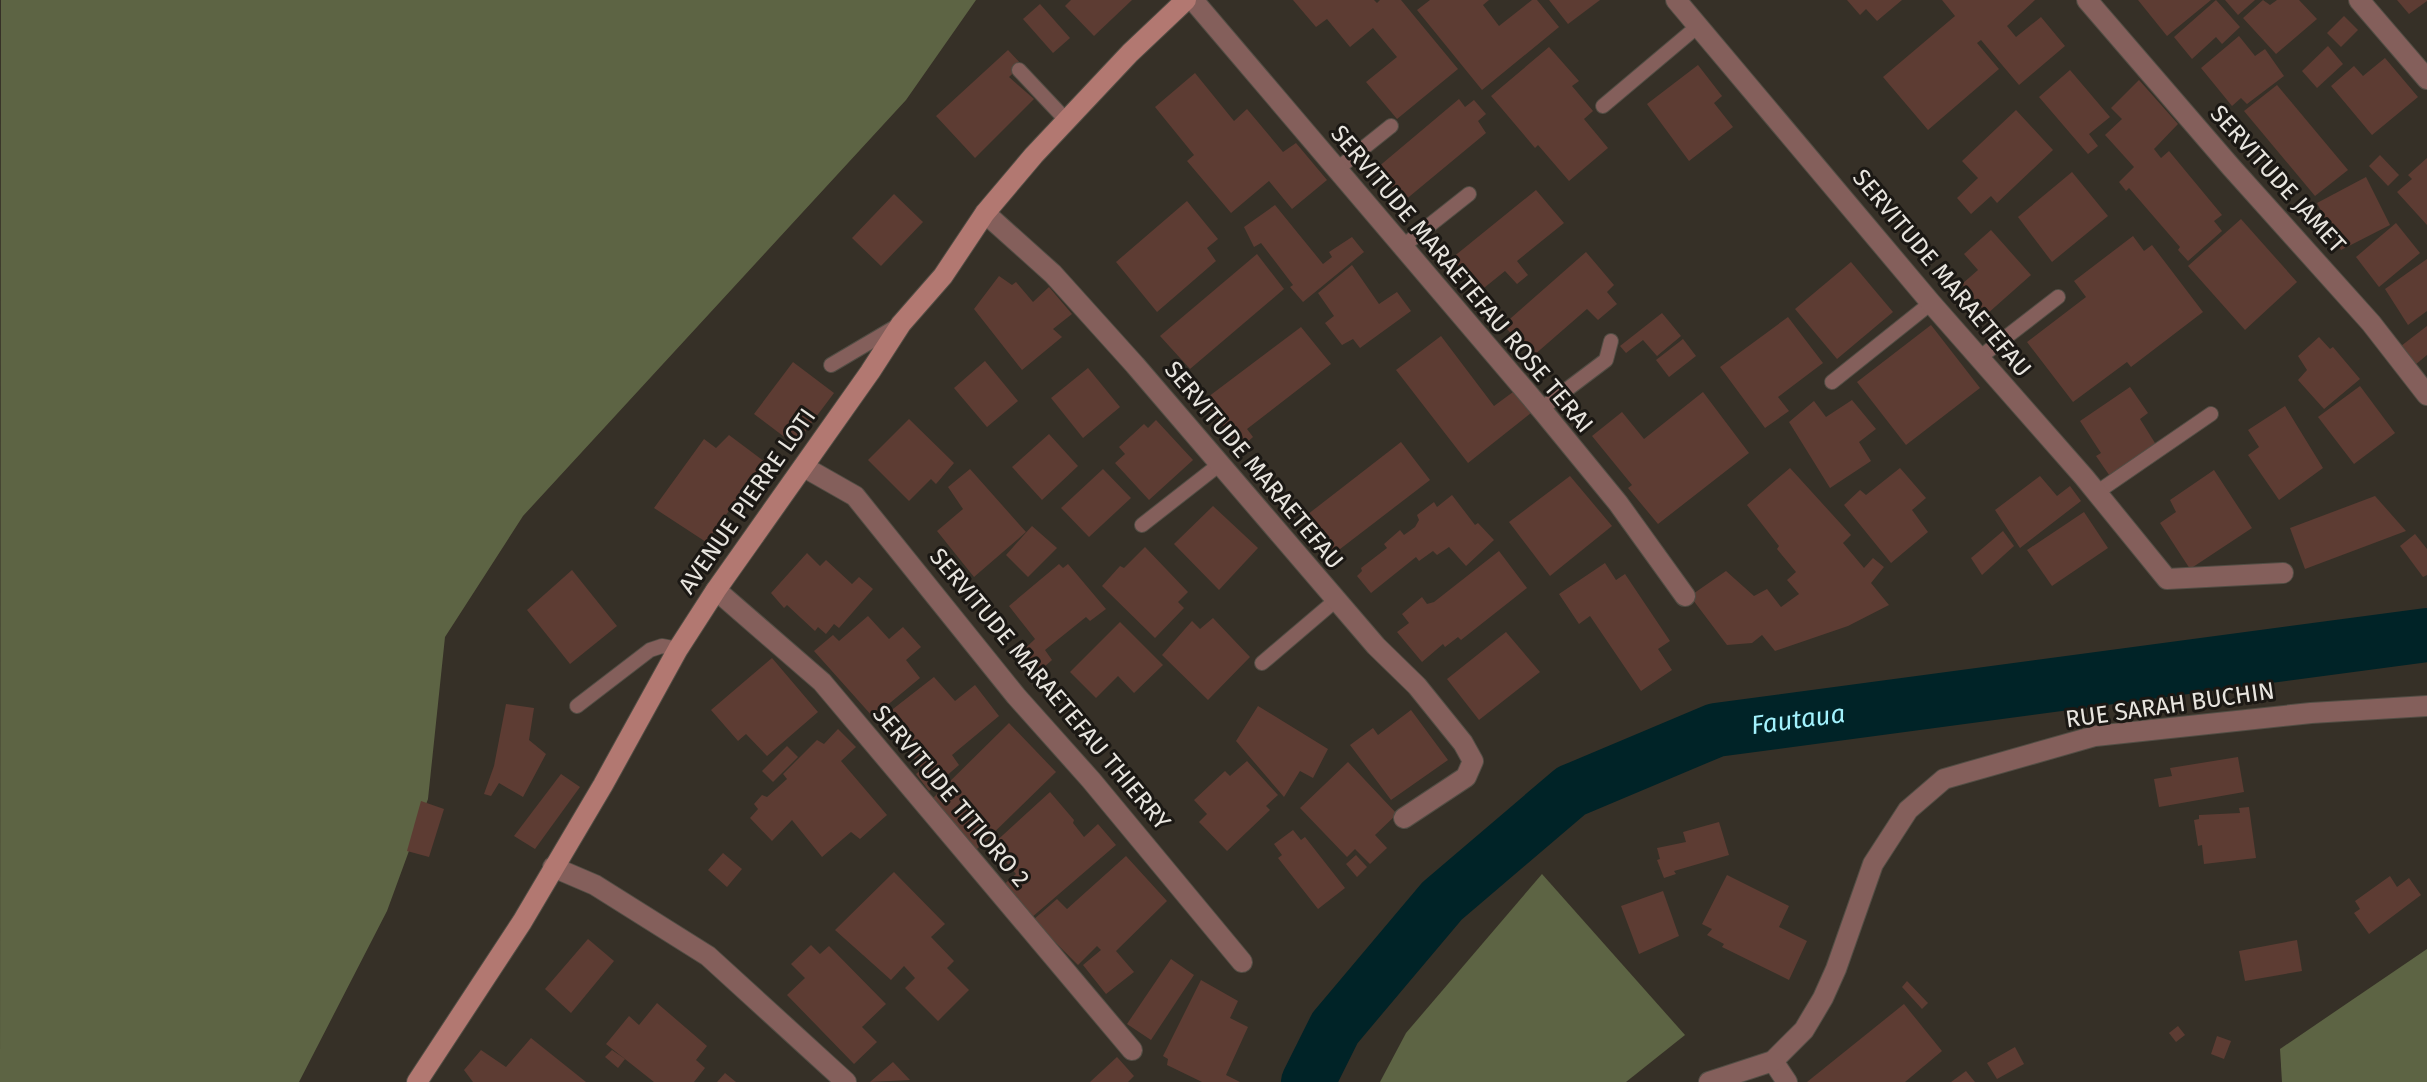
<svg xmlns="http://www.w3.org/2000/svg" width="2427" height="1082" viewBox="0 0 2427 1082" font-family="'Fira Sans',sans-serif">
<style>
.forest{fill:#5d6444}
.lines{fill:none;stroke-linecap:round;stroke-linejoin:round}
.river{stroke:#002327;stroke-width:54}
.building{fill:#5d3c33}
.lane-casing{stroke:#524d44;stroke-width:16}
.street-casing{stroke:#524d44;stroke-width:22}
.secondary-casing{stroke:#524d44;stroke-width:22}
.lane{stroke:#845f5b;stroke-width:14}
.street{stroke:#845f5b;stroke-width:20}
.secondary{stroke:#b27871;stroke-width:20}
.labels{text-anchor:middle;stroke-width:6;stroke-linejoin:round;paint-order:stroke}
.street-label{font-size:24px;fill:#e8e5df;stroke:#1b1814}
.water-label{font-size:26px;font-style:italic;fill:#a2f2fd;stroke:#1b1814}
</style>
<rect width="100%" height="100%" fill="#363027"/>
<!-- forest -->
<g class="forest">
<polygon points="1,0 976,0 906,100 523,516 445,637 428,799 387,911 299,1082 0,1082"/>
<polygon points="1542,874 1685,1035 1626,1082 1380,1082 1406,1033"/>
<polygon points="2427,949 2427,1082 2282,1082 2280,1049"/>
</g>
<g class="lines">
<!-- river -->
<path class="river" id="s1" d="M1308 1082 1335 1028 1442 901 1571 791 1716 730 2427 635"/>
</g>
<!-- building -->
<g class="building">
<polygon points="1071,0 1132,0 1094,36 1065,6"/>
<polygon points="1293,0 1374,0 1377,3 1380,0 1401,0 1458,69 1397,119 1366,82 1397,57 1373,28 1350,47 1327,19 1316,27"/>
<polygon points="1430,0 1489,0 1483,5 1499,26 1532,0 1537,0 1559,27 1482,90 1417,10"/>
<polygon points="1549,0 1600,0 1568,24"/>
<polygon points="1847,0 1902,0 1877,21 1866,9 1860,15"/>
<polygon points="1942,0 2035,0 2007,26 2016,37 2041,17 2065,46 2019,85 1981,40 1977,43 1999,69 1928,130 1883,77 1955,16"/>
<polygon points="2138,0 2211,0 2167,36"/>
<polygon points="2216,0 2240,27 2222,44 2216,37 2192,59 2174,37"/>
<polygon points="2225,0 2255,0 2238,15"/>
<polygon points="2263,0 2270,5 2277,0 2299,0 2317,19 2276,54 2243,18"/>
<polygon points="2397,0 2427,0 2427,1 2409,14"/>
<polygon points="1040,4 1070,38 1053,53 1023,19"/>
<polygon points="2344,16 2358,30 2341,47 2327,33"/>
<polygon points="2239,36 2255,56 2265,49 2284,76 2247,104 2241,98 2232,106 2201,68"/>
<polygon points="2328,46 2343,64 2317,88 2302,71"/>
<polygon points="1549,47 1579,81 1572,86 1593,111 1584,119 1608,148 1569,181 1538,145 1535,148 1491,96"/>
<polygon points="1008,50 1022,65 1009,77 1034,99 975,158 936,116"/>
<polygon points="2385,58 2418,97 2372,135 2331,86 2354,66 2363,76"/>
<polygon points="1698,65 1722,96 1714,103 1733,127 1689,161 1647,104"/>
<polygon points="2070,70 2110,117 2089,134 2098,146 2088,154 2039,97"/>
<polygon points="1195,73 1234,121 1247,109 1283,152 1296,143 1327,180 1292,209 1269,181 1231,213 1187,161 1194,155 1155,107"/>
<polygon points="2139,80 2178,124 2154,149 2161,158 2169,151 2222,215 2214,221 2222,231 2188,261 2178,250 2180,247 2129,188 2126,191 2119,182 2134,167 2105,135 2122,119 2111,108"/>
<polygon points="2277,85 2348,170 2315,196 2244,111"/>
<polygon points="1459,99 1465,107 1474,100 1486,114 1478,121 1486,133 1404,201 1377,168"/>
<polygon points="2016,110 2053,150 1997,203 1991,196 1971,214 1957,198 1978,178 1962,161"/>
<polygon points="2380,155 2399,175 2388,186 2369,166"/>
<polygon points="2427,158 2427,225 2397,192 2412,179 2408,175"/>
<polygon points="2072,172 2108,216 2052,262 2018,217"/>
<polygon points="2366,177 2390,225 2341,250 2317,203"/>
<polygon points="1536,190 1564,223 1517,261 1528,275 1517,284 1505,271 1479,292 1452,258"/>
<polygon points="894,194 923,222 881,266 852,238"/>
<polygon points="1187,201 1218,239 1207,248 1216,261 1157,312 1116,262"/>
<polygon points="1275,205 1323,264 1332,257 1329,252 1352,237 1364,252 1303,302 1290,287 1293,285 1261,243 1254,247 1244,227"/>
<polygon points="2241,219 2297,282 2245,330 2188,266"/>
<polygon points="2396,223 2420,253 2379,287 2356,257"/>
<polygon points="1991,230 2031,275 1987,314 1962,284 1978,270 1964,254"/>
<polygon points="2133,236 2144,251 2152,245 2203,312 2131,367 2127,362 2073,402 2027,342 2086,297 2074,281"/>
<polygon points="1586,252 1614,285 1607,292 1617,304 1598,320 1587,309 1533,356 1503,325"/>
<polygon points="1257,254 1284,289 1190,369 1160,336"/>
<polygon points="2427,259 2427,311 2408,325 2385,289"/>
<polygon points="1851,262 1893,312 1837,359 1795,309"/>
<polygon points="1352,265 1379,304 1397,292 1411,311 1360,348 1353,339 1342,345 1325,323 1334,316 1318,293"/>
<polygon points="999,276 1012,285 1016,282 1033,302 1049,287 1072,314 1053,329 1062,337 1022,370 974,309"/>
<polygon points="1662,313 1681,336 1657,356 1643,340 1626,353 1620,346"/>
<polygon points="1788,317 1823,363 1778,397 1789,411 1765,428 1720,367"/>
<polygon points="1931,325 1980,388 1906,445 1857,382"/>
<polygon points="2427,326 2427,355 2415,365 2401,346"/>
<polygon points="1301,327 1331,364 1247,429 1253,437 1244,445 1237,437 1233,440 1204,400"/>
<polygon points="1441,336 1494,406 1513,392 1531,413 1468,463 1396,370"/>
<polygon points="2319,337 2330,349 2333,347 2360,379 2324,409 2298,380 2307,370 2298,356"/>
<polygon points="1683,339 1696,356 1669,377 1656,360"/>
<polygon points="985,361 1018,401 987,427 954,388"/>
<polygon points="793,362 834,393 795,445 754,414"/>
<polygon points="1088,368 1120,407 1083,438 1051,398"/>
<polygon points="2360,386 2395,433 2354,464 2318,417"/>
<polygon points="2130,387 2148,413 2140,419 2160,451 2114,482 2096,456 2101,453 2080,421"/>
<polygon points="1703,392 1749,453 1658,524 1628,488 1632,485 1592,436 1622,412 1644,439"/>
<polygon points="1852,400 1876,429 1859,442 1871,461 1830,488 1789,422 1814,401 1826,417"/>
<polygon points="2285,406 2323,468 2279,500 2248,455 2259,447 2248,430"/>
<polygon points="909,419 954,463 936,484 931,479 909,501 868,460"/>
<polygon points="1156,420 1193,460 1149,500 1115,463 1125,454 1119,447 1144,424 1148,428"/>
<polygon points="1049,434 1078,466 1042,500 1012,467"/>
<polygon points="729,435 765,462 706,542 654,508 704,439 716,448"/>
<polygon points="1401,442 1430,480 1331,556 1303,518"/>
<polygon points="1790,468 1851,535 1843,543 1864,568 1873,558 1884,567 1871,583 1889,605 1848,626 1775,651 1762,635 1752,643 1727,645 1690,596 1726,571 1754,596 1767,589 1781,607 1799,594 1787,580 1796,572 1777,549 1779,546 1747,505"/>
<polygon points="1900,468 1926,498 1912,510 1928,532 1891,563 1844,505 1860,490 1866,495"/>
<polygon points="970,469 1026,532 974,577 937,531 963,509 948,487"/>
<polygon points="1103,469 1131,498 1089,537 1061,508"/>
<polygon points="2214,470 2252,528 2190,569 2160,523 2176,512 2170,500"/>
<polygon points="1570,476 1612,526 1550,576 1509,522"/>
<polygon points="2040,476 2057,496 2070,486 2081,501 2020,548 1995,510"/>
<polygon points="1452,495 1475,525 1478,523 1494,540 1466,566 1449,547 1437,555 1433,551 1419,561 1416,557 1371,593 1357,576 1362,571 1361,568 1387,548 1384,544 1400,530 1404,535 1415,527 1419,520 1417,515 1434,502 1437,507"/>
<polygon points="2375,496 2406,531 2305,569 2290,528"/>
<polygon points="1213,506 1258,548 1219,590 1174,544"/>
<polygon points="2084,512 2108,548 2052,586 2027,550"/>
<polygon points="1032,526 1057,548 1028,577 1006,555"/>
<polygon points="2003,531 2014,546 1982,575 1971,558"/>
<polygon points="2415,534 2427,549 2427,575 2423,577 2400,546"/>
<polygon points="1145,547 1188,592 1178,602 1184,608 1155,638 1102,586 1120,566 1124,568"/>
<polygon points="1499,551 1527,588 1461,640 1458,637 1445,647 1443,644 1422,662 1397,632 1409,623 1402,614 1422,597 1427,604 1434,602"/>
<polygon points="807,553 820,566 826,560 852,584 859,577 873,589 839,628 834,624 826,634 818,627 815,631 787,605 784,608 771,593"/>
<polygon points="1605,563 1616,580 1625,574 1670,641 1658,649 1672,670 1641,691 1590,616 1579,624 1559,594"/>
<polygon points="1059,564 1063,568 1068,564 1106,609 1090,621 1086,617 1045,650 1052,660 1034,676 1017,656 1035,639 1009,606"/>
<polygon points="572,570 617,626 570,664 527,610"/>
<polygon points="868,616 889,639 903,627 921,647 906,660 920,678 873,717 814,651 833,635 839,641"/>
<polygon points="1213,618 1250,657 1208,700 1162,655 1192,621 1200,629"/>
<polygon points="1120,622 1163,665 1134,693 1118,676 1096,698 1070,672"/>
<polygon points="1506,632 1540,672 1479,720 1447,679"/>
<polygon points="772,658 818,712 767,756 746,734 738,741 711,710"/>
<polygon points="934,677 955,701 975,685 999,716 952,755 959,765 929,791 916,774 922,769 884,716"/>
<polygon points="506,704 534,708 529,740 546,754 523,797 499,783 491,796 484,794 494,766"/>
<polygon points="1258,706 1328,749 1313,778 1300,771 1284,797 1236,741"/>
<polygon points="1411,710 1448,760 1391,800 1350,745 1373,728 1378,735"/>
<polygon points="1009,723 1056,772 975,851 931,800"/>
<polygon points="838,729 856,747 841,761 887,815 860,839 851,832 822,857 792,820 772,841 750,818 758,809 754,804 762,795 767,797 787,779 783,774 817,740 824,744"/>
<polygon points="787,746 798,757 773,782 762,771"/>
<polygon points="2238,757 2244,792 2159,807 2154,779 2172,776 2170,768"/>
<polygon points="1247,761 1278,795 1266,806 1270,810 1227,851 1199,822 1207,814 1194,800 1225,771 1230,776"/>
<polygon points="1348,762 1397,814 1375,835 1387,848 1370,864 1355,849 1347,857 1300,808"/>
<polygon points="561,774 580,787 535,849 514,836"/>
<polygon points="1050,792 1074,820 1073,823 1084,837 1098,824 1116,845 1031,918 1002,886 1016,874 992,845"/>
<polygon points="421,801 444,809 429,857 407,851"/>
<polygon points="2249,807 2256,858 2204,864 2202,845 2198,846 2194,820 2199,819 2199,815 2240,813 2239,808"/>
<polygon points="1719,822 1729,855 1674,871 1676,874 1664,878 1657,860 1660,859 1657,848 1686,842 1683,832"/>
<polygon points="1293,830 1301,840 1305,837 1345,888 1318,909 1278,858 1282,855 1274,844"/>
<polygon points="723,853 742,869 727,887 708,870"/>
<polygon points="1356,855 1367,867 1357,877 1346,864"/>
<polygon points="1126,856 1167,901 1116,951 1134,972 1106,994 1083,965 1101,950 1097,946 1078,965 1033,920 1057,899 1067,909"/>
<polygon points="894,872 945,924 931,937 954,961 947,968 969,990 938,1021 905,988 915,978 904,966 891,980 835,930"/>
<polygon points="1727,875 1789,906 1779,927 1807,941 1789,980 1722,947 1724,944 1707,935 1712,929 1702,924"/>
<polygon points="2390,876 2397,887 2409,878 2421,895 2369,934 2354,913 2360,909 2355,901"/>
<polygon points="1663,891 1679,936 1639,954 1621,906"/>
<polygon points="588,939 614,961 571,1013 545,989"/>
<polygon points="2297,940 2302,971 2245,981 2239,951"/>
<polygon points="811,945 820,954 829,946 886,1004 862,1027 877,1042 854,1064 787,995 805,978 791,964"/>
<polygon points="1171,959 1194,975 1151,1040 1127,1024"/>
<polygon points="1201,980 1238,1001 1230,1018 1248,1027 1226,1075 1240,1082 1202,1082 1167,1065 1168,1059 1163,1056"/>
<polygon points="1907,981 1928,1003 1922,1009 1902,987"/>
<polygon points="657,1003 707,1046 696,1060 705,1068 694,1082 654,1082 606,1044 629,1016 639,1025"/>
<polygon points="1904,1004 1942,1051 1905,1082 1807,1082"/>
<polygon points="2178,1026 2185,1035 2176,1042 2169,1033"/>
<polygon points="2217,1036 2231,1041 2224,1059 2211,1054"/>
<polygon points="531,1038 586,1082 473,1082 464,1070 481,1050 506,1067"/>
<polygon points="2015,1047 2024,1064 1997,1079 1987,1063"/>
<polygon points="612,1050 625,1059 618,1068 605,1057"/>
<polygon points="1117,1057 1134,1076 1128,1082 1090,1082"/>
<polygon points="893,1062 910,1080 870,1082"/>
<polygon points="1966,1071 1975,1082 1951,1082"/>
<polygon points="725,1073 736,1082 717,1082"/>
</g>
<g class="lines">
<defs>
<g id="lane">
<polyline points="1019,70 1066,120"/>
<polyline points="1603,106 1698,26"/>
<polyline points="1336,170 1391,126"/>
<polyline points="1402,247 1469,194"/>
<polyline points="1979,358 2058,297"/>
<polyline points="831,365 897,326"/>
<polyline points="1832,382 1931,303"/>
<polyline points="1541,409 1606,360 1611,341"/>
<polyline points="2096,493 2211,414"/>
<polyline points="1142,525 1220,464"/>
<polyline points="1262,663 1336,600"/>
<polyline points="577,706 650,650 662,646 678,649"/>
</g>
<g id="street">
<polyline points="1193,0 1541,409 1618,503 1685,596"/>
<polyline points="1676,0 1931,303 2084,477 2167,579 2283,573"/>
<polyline points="2087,0 2231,167 2371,323 2427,395"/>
<polyline points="2359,0 2427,79"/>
<polyline points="985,213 1053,274 1135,365 1376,646 1417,686 1463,743 1473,761 1466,777 1404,818"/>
<polyline points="804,467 855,496 1016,696 1091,780 1242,962"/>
<polyline points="716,590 822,682 1132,1050"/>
<polyline points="553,867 595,885 708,956 846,1082"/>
<polyline points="1773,1061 1787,1082"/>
<polyline points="1709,1082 1773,1061 1804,1030 1823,998 1836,969 1873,864 1908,810 1944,779 2095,736 2311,713 2427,706"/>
</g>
<polyline id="secondary" points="417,1082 522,922 603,785 678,649 716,590 870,372 901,324 943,276 985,213 1034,155 1130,53 1186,0"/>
</defs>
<!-- lane casing -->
<use href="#lane" class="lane-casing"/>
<!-- street casing -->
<use href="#street" class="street-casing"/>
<!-- secondary casing -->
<use href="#secondary" class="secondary-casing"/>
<!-- lane -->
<use href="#lane" class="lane"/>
<!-- street -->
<use href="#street" class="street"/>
<!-- secondary -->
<use href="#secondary" class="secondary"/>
</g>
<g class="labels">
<!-- street labels -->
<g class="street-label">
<text transform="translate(2278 179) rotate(48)" y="8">SERVITUDE JAMET</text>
<text transform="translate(1942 273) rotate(50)" y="8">SERVITUDE MARAETEFAU</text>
<text transform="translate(1462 279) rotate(50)" y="8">SERVITUDE MARAETEFAU ROSE TERAI</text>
<text transform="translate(1254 465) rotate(50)" y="8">SERVITUDE MARAETEFAU</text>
<text transform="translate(747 501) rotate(-55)" y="8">AVENUE PIERRE LOTI</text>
<text transform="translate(1050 689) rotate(50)" y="8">SERVITUDE MARAETEFAU THIERRY</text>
<text transform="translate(2170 705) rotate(-8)" y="8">RUE SARAH BUCHIN</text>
<text transform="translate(951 796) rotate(50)" y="8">SERVITUDE TITIORO 2</text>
</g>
<!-- water labels -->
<g class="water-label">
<text dy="9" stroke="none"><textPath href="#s1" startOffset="636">Fautaua</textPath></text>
</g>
</g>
</svg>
